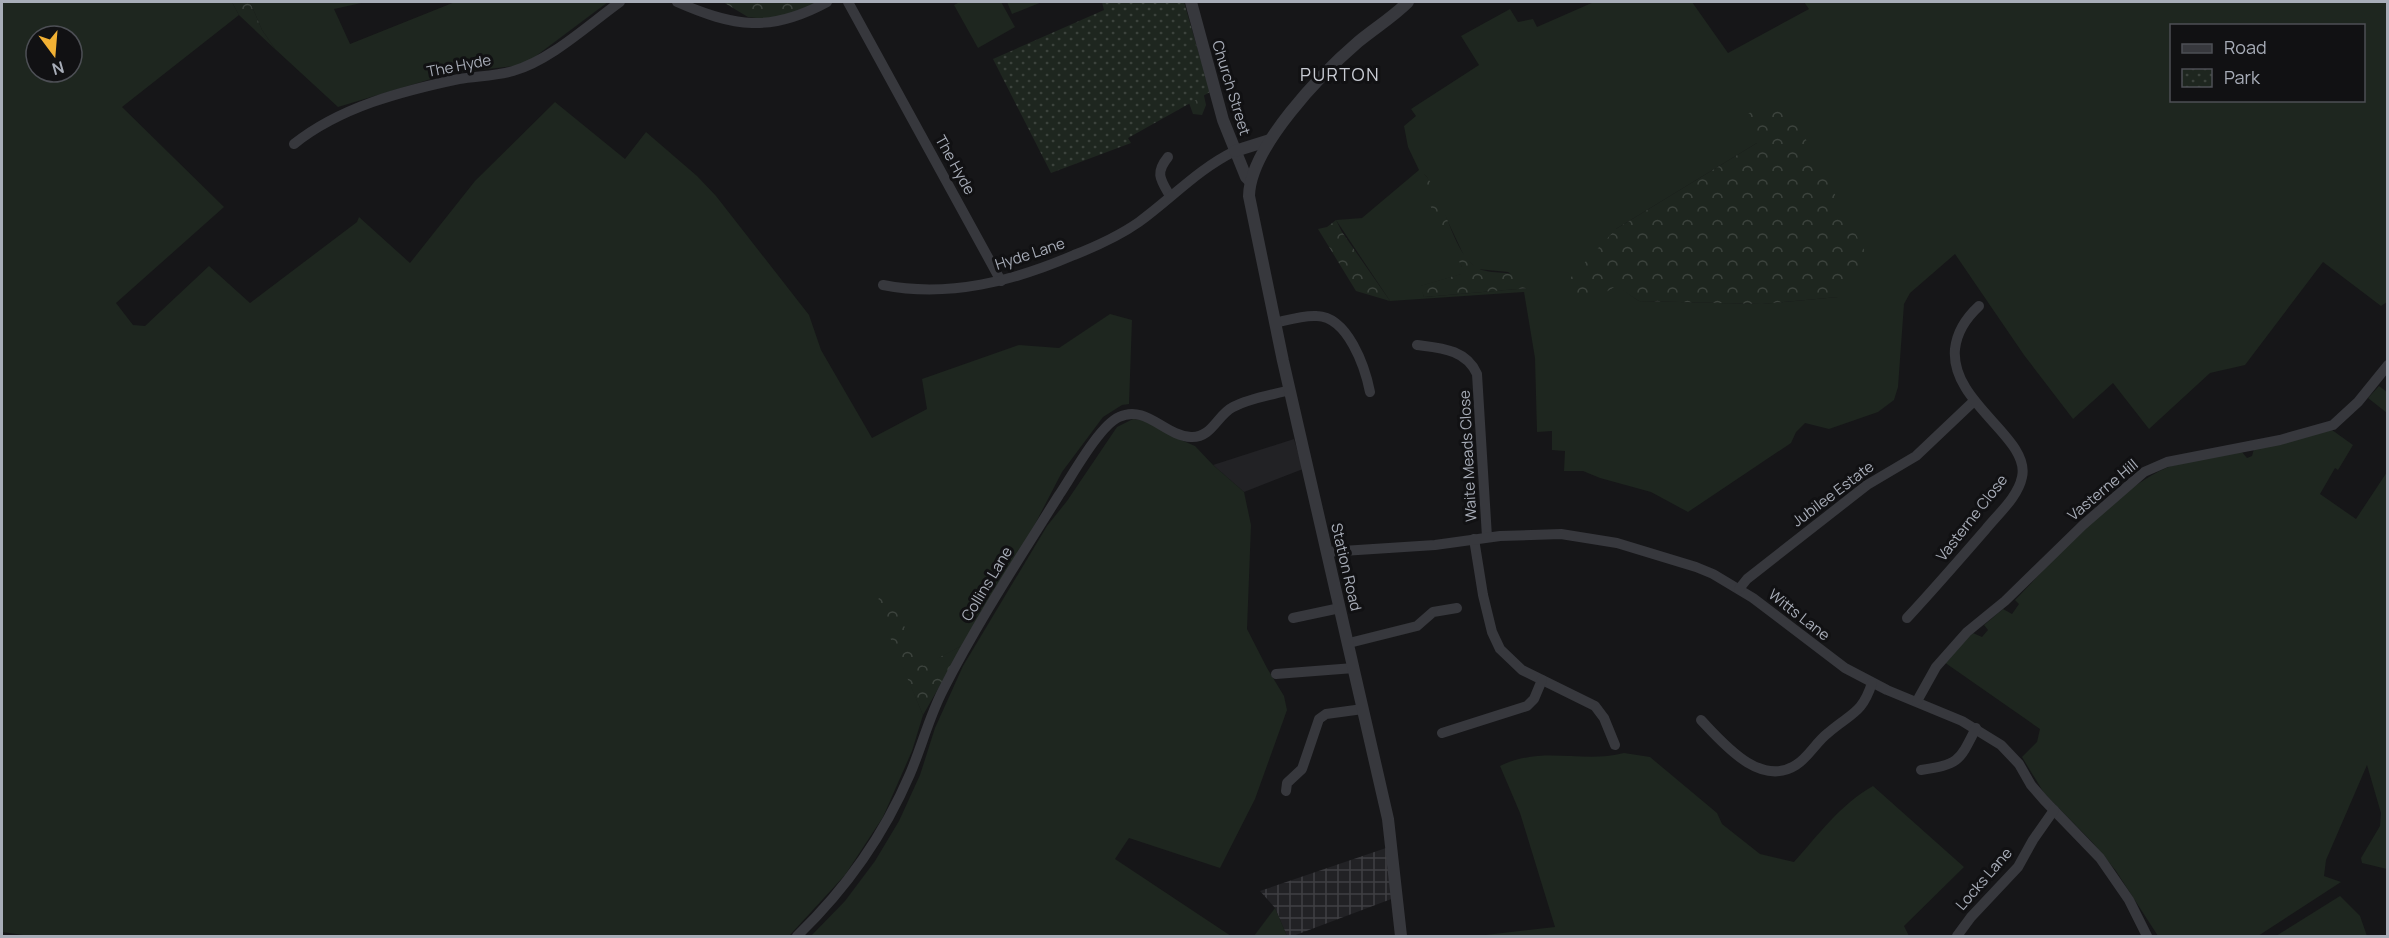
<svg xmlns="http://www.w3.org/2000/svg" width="2389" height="938" viewBox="0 0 2389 938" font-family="Manrope,sans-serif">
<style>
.built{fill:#222225}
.industrial{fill:url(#industrial-grid)}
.grass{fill:#1e261f;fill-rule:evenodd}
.forest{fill:url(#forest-crowns)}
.park{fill:url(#park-dots)}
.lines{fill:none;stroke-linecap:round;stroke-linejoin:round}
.minor{stroke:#37383d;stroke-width:10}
.tertiary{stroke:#37383d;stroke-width:12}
.labels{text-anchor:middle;stroke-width:6;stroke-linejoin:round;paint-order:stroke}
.street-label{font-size:15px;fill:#a8adb8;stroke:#111113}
.quarter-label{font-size:18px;letter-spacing:1.5px;fill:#c9ccd4;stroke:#111113}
</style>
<defs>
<pattern id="industrial-grid" width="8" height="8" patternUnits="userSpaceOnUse" patternTransform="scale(1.5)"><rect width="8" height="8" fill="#222225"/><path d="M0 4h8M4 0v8" fill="none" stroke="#3f3f43"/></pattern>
<pattern id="forest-crowns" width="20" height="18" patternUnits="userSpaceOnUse" patternTransform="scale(1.5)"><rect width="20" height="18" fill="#1e261f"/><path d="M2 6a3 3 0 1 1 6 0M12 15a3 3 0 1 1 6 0" fill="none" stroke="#3c433d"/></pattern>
<pattern id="park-dots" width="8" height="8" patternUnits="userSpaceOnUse" patternTransform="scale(1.5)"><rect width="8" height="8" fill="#1e261f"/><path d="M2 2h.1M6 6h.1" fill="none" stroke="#3c433d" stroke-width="1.8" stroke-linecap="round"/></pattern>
</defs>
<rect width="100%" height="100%" fill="#161618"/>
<!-- built -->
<polygon class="built" points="1294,439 1303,469 1244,492 1213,465"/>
<!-- industrial -->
<polygon class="industrial" points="1389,847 1394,898 1293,936 1287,936 1275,908 1260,891"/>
<!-- grass -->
<g class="grass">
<path d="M2 2H232L239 15 122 107 224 207 116 303 133 325 145 326 209 266 250 303 357 222 359 217 410 263 475 181 555 102 625 159 646 132 697 176 716 196 809 315 821 350 872 438 927 409 922 379 1019 345 1059 348 1110 314 1132 320 1129 404 1122 405 1103 417 1062 472 1034 526 963 645 923 667 895 647 923 715 912 751 883 817 845 875 789 936H30L2 932ZM36 36H72V72H36Z"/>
<polygon points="250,2 366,2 334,9 350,44 455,2 608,2 532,59 515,66 451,73 338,107 275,49 262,30"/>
<polygon points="960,2 1001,2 1015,27 978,48 954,5"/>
<polygon points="1007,2 1042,2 1012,14"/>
<path d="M1594 2H1692L1728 53 1809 9 1804 2H2387V302L2381 306 2323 262 2245 365 2210 373 2149 429 2113 383 2073 419 2024 355 1955 254 1910 293 1904 304 1898 387 1894 400 1878 412 1829 429 1805 423 1796 432 1791 443 1688 512 1651 492 1600 478 1583 471H1564L1565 451 1552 450V431L1537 432 1535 358 1524 292 1390 301 1336 220 1362 218 1419 170 1408 147 1404 126 1416 116 1411 109 1479 65 1461 36 1510 9 1518 22 1533 19 1537 27ZM2172 26H2364V100H2172ZM1757 143 1838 297 1762 304 1639 301 1616 285V229ZM1424 174 1427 177 1465 258 1477 269 1508 272 1528 288 1424 297 1421 286 1462 274V267Z"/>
<polygon points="2379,386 2387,392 2387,413 2368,398"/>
<polygon points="1133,419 1148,421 1172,436 1195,446 1213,465 1244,492 1251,525 1247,629 1267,668 1284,696 1287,710 1255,799 1220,868 1129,838 1115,859 1231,936 811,936 845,901 875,861 899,821 920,775 935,728 963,666 1047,526 1067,501 1117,427"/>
<path d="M2332 430 2353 445 2338 470 2335 468 2320 494 2356 519 2387 472V869L2362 863 2361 858 2380 826 2381 813 2367 765 2326 860 2324 876 2341 882 2258 936H2158L2116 871 2093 843 2044 793 2022 757 2037 742 2040 729 1944 662 1973 633 1982 637 1988 630 1984 625 2003 609 2012 614 2019 604 2015 600C2055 559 2114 491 2166 468 2185 460 2220 456 2242 452L2247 458 2252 456 2254 449Z"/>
<path d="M1624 753 1650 757 1717 813 1722 824 1760 854 1794 862C1819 834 1841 804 1873 786L1964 867 1904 926 1909 936H1477L1555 927 1520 813 1500 766C1543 745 1582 764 1624 753Z"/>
<polygon points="2340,896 2360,916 2367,936 2276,936"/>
<polygon points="1275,908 1287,936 1254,936"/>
</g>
<!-- forest -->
<g class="forest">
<polygon points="232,2 250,2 262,30 275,49 239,15"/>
<polygon points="723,2 820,2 775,20 748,17"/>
<polygon points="1201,82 1206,105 1202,115 1193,114 1188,100"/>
<polygon points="1764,103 1793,115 1870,261 1838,297 1762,304 1639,301 1616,286 1583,306 1560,289 1616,229 1757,143 1745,116"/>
<path d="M1424 174C1444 193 1451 251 1476 267 1492 278 1519 265 1529 288L1424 297 1420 286 1461 274 1462 267 1421 188 1420 179Z"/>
<polygon points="1336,220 1342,232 1390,301 1356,291 1318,229 1327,227"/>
<polygon points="879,597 892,600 923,666 963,645 923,715 877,607"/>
</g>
<!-- park -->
<polygon class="park" points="1102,2 1184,2 1210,92 1128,138 1131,143 1051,173 993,59 1104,10"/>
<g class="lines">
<!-- minor -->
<g class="minor">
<path d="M677 2C734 27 770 33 827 2"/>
<polyline points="848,2 1001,281"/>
<path d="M294 144C340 107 402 91 459 79 476 76 496 76 513 71 551 60 588 25 620 2"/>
<path d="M1168 157C1155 173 1160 179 1170 196"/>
<path d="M883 285C949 298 1014 281 1074 255 1097 246 1119 236 1139 222 1172 198 1198 169 1235 151"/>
<path d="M1275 323C1288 320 1303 315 1317 316 1348 317 1365 367 1370 392"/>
<path d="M1417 345C1440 348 1466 349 1477 374L1487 537"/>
<polyline points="1474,539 1483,595 1492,632 1500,649 1522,670 1595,706 1604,718 1615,745"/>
<polyline points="1327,552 1435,545 1500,536 1561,534 1617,543 1696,567 1713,574 1753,598 1845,668 1887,690 1962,721 2001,745 2019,764 2031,785 2044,800 2100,858 2129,900 2147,936"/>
<polyline points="1739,589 1747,579 1867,485 1916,456 1974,401"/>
<polyline points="1293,618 1340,608"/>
<path d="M1907 618C1934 589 1960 559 1986 529 1998 514 2018 497 2022 477 2031 438 1950 403 1955 349 1957 331 1966 318 1979 306"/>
<polyline points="1349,643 1417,626 1433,612 1457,608"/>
<polyline points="1276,674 1354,668"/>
<polyline points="1917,701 1936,667 1967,632 2005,601 2083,525 2144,472 2167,462 2280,440 2333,425 2358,402 2388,365"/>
<path d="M1701 720C1723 743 1760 788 1796 765 1809 757 1816 742 1828 733 1851 713 1862 714 1872 683"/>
<polyline points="1442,733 1527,706 1534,699 1542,680"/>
<path d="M1921 770C1959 764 1959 762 1976 728"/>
<polyline points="1286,791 1287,783 1302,769 1319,719 1326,714 1363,709"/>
<path d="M797 936C846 889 883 837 910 774 922 746 929 717 943 690 977 623 1019 559 1059 495 1072 476 1099 426 1119 417 1146 404 1165 436 1191 437 1212 438 1217 415 1233 407 1250 398 1272 395 1290 390"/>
<polyline points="1957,936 1971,917 2018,867 2033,840 2054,810"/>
</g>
<!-- tertiary -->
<g class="tertiary">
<polyline points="1191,2 1223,120 1246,177 1250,181"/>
<polyline points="1235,151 1270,140"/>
<path d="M1401 936 1388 819 1283 361 1249 196C1250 147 1322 73 1358 42 1375 28 1393 17 1408 2"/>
</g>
</g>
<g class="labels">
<!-- street labels -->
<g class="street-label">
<text transform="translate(459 66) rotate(-11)" y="5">The Hyde</text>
<text transform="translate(1231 88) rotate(73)" y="5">Church Street</text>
<text transform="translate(955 165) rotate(61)" y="5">The Hyde</text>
<text transform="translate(1030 254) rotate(-18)" y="5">Hyde Lane</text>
<text transform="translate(1468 456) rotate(-93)" y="5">Waite Meads Close</text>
<text transform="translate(2103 490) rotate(-40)" y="5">Vasterne Hill</text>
<text transform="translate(1833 494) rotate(-37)" y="5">Jubilee Estate</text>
<text transform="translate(1972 518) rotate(-52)" y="5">Vasterne Close</text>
<text transform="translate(1346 567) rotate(77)" y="5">Station Road</text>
<text transform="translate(987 584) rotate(-59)" y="5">Collins Lane</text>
<text transform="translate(1799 615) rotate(38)" y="5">Witts Lane</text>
<text transform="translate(1984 879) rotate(-49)" y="5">Locks Lane</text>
</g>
<!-- quarter labels -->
<g class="quarter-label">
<text x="1340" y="81">PURTON</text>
</g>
</g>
<!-- border -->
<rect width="2389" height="938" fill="none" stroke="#a8adb8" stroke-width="6"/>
<!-- legend -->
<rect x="2170" y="24" width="195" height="78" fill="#111113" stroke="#4d4f55" stroke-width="1.5"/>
<rect x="2182" y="44" width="30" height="9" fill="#37383d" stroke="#4d4f55" stroke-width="1.5"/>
<text x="2224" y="54" font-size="18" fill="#a8adb8">Road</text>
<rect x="2182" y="69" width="30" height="18" fill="url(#park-dots)" stroke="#4d4f55" stroke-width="1.5"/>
<text x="2224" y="84" font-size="18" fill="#a8adb8">Park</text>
<!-- north arrow -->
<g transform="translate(54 54) rotate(164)"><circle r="28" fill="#111113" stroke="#4d4f55" stroke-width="1.5"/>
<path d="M0-4.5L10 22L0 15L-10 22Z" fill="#f2b134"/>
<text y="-9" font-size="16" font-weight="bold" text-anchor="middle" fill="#a8adb8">N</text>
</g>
</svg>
